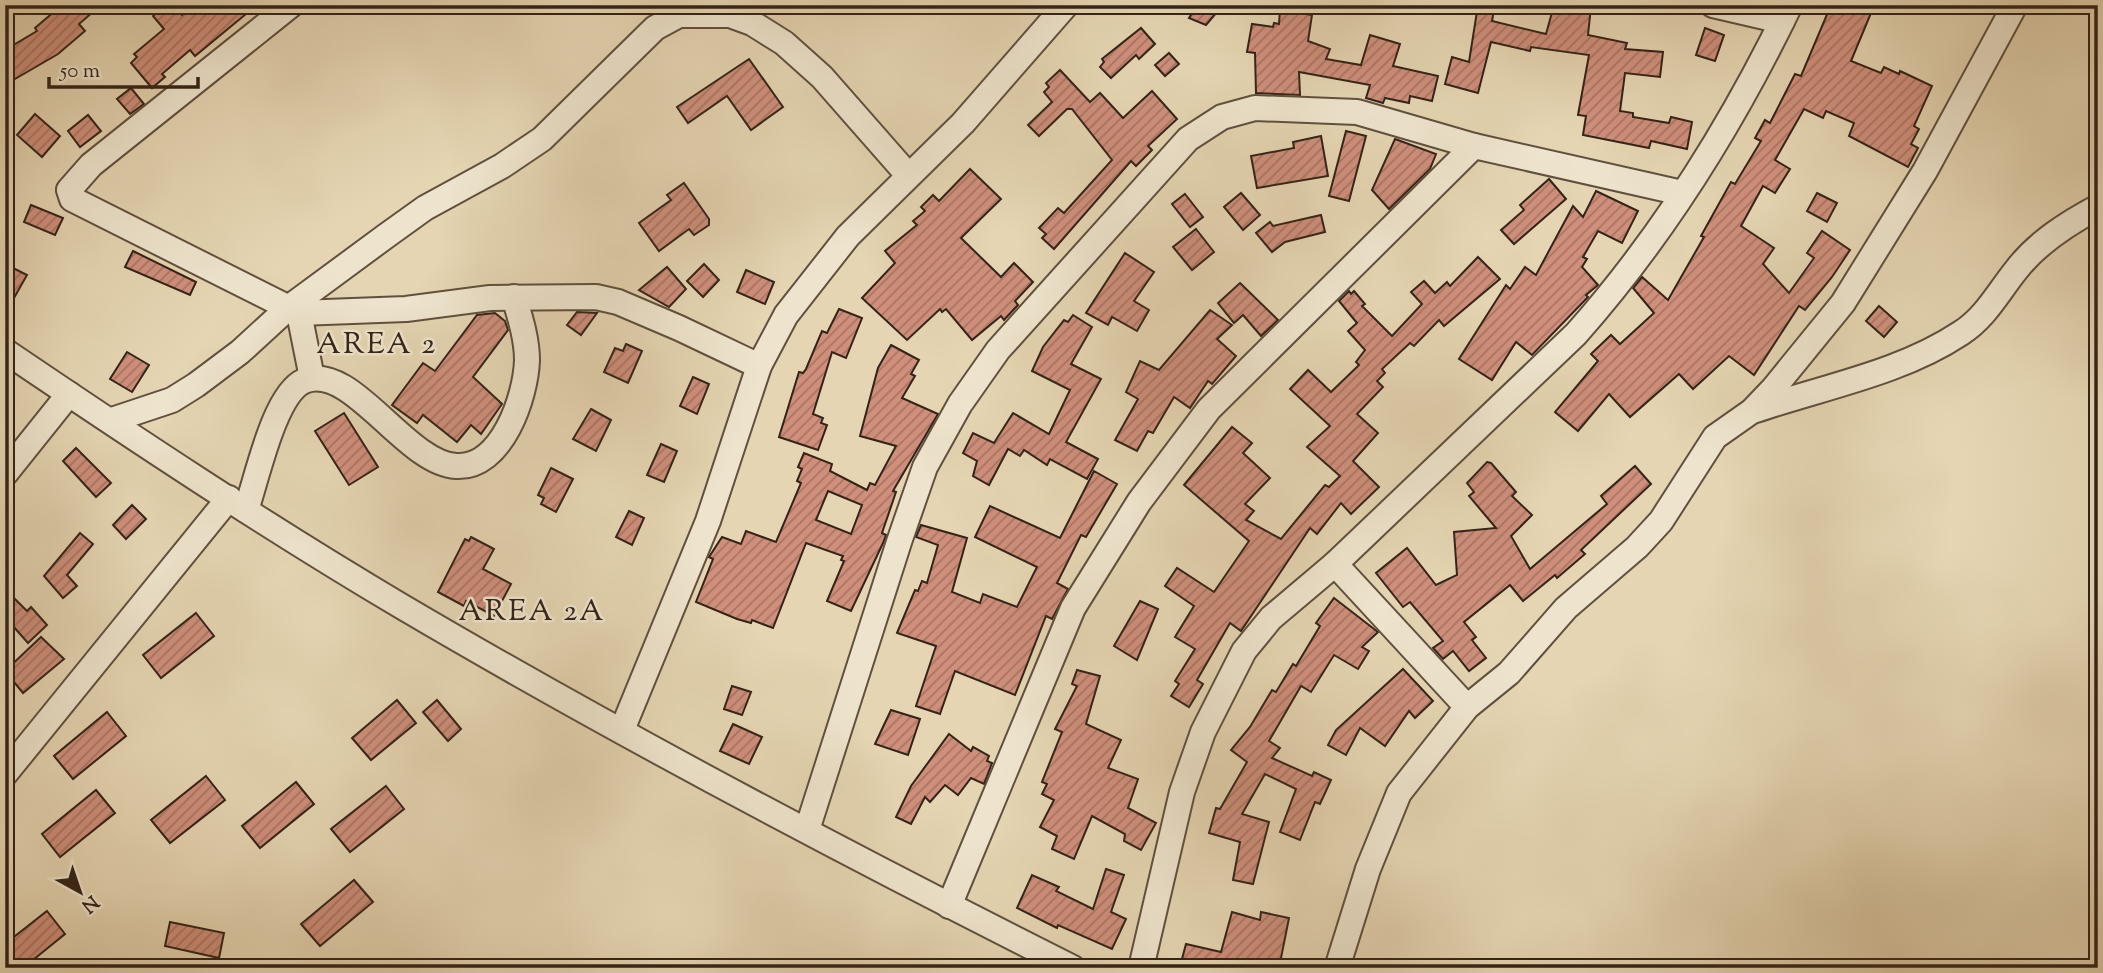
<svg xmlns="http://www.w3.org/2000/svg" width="2103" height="973" viewBox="0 0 2103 973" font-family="'Sorts Mill Goudy',serif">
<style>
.building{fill:url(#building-hatch);stroke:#332319;stroke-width:2;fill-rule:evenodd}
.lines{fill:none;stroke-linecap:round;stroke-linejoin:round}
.minor-casing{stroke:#60503f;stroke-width:28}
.minor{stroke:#eee4cd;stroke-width:24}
.labels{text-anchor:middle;stroke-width:5;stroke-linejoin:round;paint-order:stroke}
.quarter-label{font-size:30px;letter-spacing:2px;fill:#332319;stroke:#eee4cd}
</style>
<defs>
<pattern id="building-hatch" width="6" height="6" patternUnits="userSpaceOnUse" patternTransform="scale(1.75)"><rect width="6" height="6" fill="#cf8f7b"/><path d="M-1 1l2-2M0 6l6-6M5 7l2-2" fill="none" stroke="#a97464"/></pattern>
</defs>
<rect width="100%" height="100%" fill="#e5d5b2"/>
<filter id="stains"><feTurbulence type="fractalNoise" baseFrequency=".00286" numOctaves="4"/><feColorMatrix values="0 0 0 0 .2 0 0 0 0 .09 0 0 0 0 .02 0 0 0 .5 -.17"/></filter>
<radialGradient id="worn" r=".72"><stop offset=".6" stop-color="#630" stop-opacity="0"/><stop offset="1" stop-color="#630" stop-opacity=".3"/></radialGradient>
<!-- building -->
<g class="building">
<polygon points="62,5 101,5 79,24 85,31 58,54 15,79 5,62 5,50 37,31 35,28"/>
<polygon points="165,5 174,5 182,15 193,5 257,5 195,56 190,50 162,74 165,77 152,88 131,63 137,57 134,54 164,29 153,16"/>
<polygon points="1197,5 1223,5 1206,25 1189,18"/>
<polygon points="1478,5 1495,5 1492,21 1546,34 1554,5 1591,7 1588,35 1627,43 1625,49 1663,52 1660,77 1625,73 1620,111 1633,113 1633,117 1669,123 1671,117 1692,122 1687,149 1651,141 1649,148 1583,135 1586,116 1578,115 1589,55 1531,47 1530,51 1491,42 1478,93 1445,84 1452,57 1469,62"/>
<polygon points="1831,5 1852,5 1871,13 1851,61 1881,73 1884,67 1899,74 1900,71 1932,86 1914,126 1919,129 1911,144 1918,148 1908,167 1849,136 1854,123 1826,111 1823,118 1804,109 1775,160 1790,169 1775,193 1763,186 1741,226 1774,248 1763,264 1789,293 1814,258 1807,253 1822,231 1850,250 1832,277 1805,310 1799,306 1754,375 1729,356 1693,389 1679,374 1630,417 1609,394 1578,431 1555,412 1598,361 1591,354 1611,335 1620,344 1654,313 1633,288 1642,277 1668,300 1704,237 1701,236 1731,182 1735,184 1761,141 1755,138 1765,120 1770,123 1795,74 1801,76"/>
<polygon points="1280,10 1312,15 1308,41 1330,49 1326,59 1361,65 1370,35 1400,44 1393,66 1438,76 1432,101 1410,96 1409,103 1385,98 1383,103 1366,98 1370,85 1299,72 1300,95 1256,93 1255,53 1247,52 1252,24 1273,27 1274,23 1279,24"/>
<polygon points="1141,28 1155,44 1139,59 1136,55 1111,78 1100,67 1104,62 1102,59"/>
<polygon points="1705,28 1724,35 1715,61 1696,55"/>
<polygon points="1169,53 1179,64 1165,76 1155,65"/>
<polygon points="749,59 783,107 751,130 727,96 688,123 677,107"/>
<polygon points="1060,70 1090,102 1100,93 1123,118 1152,91 1177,119 1148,146 1152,150 1136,166 1131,161 1054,249 1042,238 1046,234 1039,228 1058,208 1064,213 1112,160 1072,109 1067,109 1039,136 1028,125 1052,102 1044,92 1049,87 1046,83"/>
<polygon points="131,88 144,104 130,114 117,99"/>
<polygon points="35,114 60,136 42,157 17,135"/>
<polygon points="88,115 101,131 80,147 68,131"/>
<polygon points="1346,131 1366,136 1349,201 1329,196"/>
<polygon points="1321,136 1328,176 1257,188 1251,156 1294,148 1293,142"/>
<polygon points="1395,139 1436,154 1430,169 1389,209 1372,190"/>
<polygon points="970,169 1001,199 961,238 1001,277 1014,263 1033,282 1015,301 1018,305 1004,320 1001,316 972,340 946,309 942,312 940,309 907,340 862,298 895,263 885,251 917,225 913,221 925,211 921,207 933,195 939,201"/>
<polygon points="1549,179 1566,199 1514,244 1501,230 1524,210 1520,205"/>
<polygon points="684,183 709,219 709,225 694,235 689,229 659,251 639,223 671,200 667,195"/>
<polygon points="1596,191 1638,211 1622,243 1598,231 1583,257 1587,259 1582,267 1598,285 1586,295 1588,297 1532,355 1516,342 1492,380 1459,359 1506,285 1510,289 1525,267 1536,275 1573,206 1583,217"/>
<polygon points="1241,193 1260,215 1243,230 1224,207"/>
<polygon points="1817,193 1837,203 1827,222 1807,211"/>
<polygon points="1185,194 1203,217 1190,227 1172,204"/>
<polygon points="31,205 63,218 55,235 24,222"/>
<polygon points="1321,215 1325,232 1285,242 1272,252 1256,233 1270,222 1273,226"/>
<polygon points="1196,229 1214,252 1192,270 1173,247"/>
<polygon points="133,251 196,282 190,295 125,267"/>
<polygon points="1125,253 1154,272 1134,301 1149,310 1137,331 1112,317 1108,325 1086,313"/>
<polygon points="1478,257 1500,279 1444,326 1439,320 1414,346 1410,343 1382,369 1385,373 1377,381 1383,387 1357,414 1378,433 1353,461 1379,487 1351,514 1341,503 1317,534 1310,528 1241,631 1230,623 1197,680 1203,684 1189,707 1171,696 1179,684 1175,681 1195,649 1175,637 1194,606 1165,586 1177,568 1214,592 1249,541 1184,485 1232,427 1252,443 1243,453 1270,478 1245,504 1254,511 1246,520 1281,539 1325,485 1329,487 1340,476 1307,447 1330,426 1290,389 1308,370 1331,392 1359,365 1356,362 1365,350 1348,331 1357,323 1339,301 1349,291 1351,294 1354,291 1365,304 1362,306 1392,336 1422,304 1411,292 1424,281 1435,293 1447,282 1450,286"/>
<polygon points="5,264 27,275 5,314"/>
<polygon points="704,264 719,280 703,297 687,281"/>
<polygon points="667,267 686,289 669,307 639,290"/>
<polygon points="746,270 774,282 765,304 737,292"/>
<polygon points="1240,283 1278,320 1261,336 1243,315 1234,323 1218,303"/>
<polygon points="1879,306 1897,322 1884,337 1866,321"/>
<polygon points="839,309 862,318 846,358 832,352 813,414 823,418 821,423 827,425 818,450 779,437 799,372 803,373 806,369 822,331 827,333"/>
<polygon points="1210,310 1232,325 1217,339 1236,356 1212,384 1208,381 1190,408 1174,397 1153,433 1148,431 1137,451 1115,440 1138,399 1126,392 1140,361 1159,370"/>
<polygon points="577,312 597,313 581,335 567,325"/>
<polygon points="495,313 505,321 508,330 473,377 502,404 481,434 471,425 457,442 423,415 417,423 392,405 423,363 435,371 477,315"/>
<polygon points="1073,315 1092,327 1071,364 1101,379 1066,442 1098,459 1087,479 1050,459 1047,465 1024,450 1020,456 1008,449 989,485 973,476 977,461 963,453 973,433 994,443 1013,413 1049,434 1070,390 1032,371 1043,347 1064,320 1068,322"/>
<polygon points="626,344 642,351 628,383 604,372 615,348 623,351"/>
<path d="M891 345 919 360 911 374 915 376 902 398 938 414 893 491 896 492 882 533 886 535 883 543 851 611 827 601 844 561 841 560 843 556 806 543 773 628 752 620 751 623 737 619 696 602 713 559 709 557 722 537 741 544 746 531 776 542 801 483 797 481 802 469 798 467 804 453 832 464 830 471 867 490 870 483 875 485 896 446 860 436 878 368ZM828 491 862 505 851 534 816 520Z"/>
<polygon points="127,352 149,365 132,392 110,379"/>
<polygon points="693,377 709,384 697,414 680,406"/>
<polygon points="591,409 611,420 596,451 573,439"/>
<polygon points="344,413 378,467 349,485 315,431"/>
<polygon points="661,444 677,451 664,482 647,475"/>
<polygon points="76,448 111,483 96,497 63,461"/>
<polygon points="1487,462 1491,463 1516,492 1512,496 1532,515 1511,536 1530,569 1607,504 1601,496 1635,466 1651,484 1581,550 1585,554 1557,578 1555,575 1523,601 1510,585 1464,622 1476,637 1472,640 1486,658 1469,671 1453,651 1443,659 1433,648 1443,641 1410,602 1403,607 1376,573 1407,548 1436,585 1457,575 1454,532 1496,528 1469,496 1474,492 1467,483"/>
<polygon points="551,468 573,479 556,512 541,504 544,498 538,495"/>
<polygon points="1094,471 1117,484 1086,537 1081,535 1057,583 1068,589 1052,619 1046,616 1015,695 955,671 940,714 916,706 936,646 897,633 915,590 918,591 922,581 927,583 938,545 916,537 921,525 967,538 952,592 980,603 983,594 1017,607 1037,567 975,537 990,506 1060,538"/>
<polygon points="132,505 146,519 126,539 113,525"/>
<polygon points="629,511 644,518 632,545 616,537"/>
<polygon points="80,533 93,544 67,575 77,586 63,598 44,576"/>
<polygon points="471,537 494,549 483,569 511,584 494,616 466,601 464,606 438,592 465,539 469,541"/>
<polygon points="5,589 27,611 31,607 47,625 28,643 5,617"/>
<polygon points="1334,598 1378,632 1362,647 1369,651 1358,669 1334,655 1311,692 1301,686 1269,741 1280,748 1272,758 1312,776 1314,772 1331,780 1320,804 1315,802 1300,840 1280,832 1296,789 1265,774 1242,814 1269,822 1253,884 1233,880 1240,842 1209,833 1216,808 1220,809 1247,762 1231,750 1250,727 1272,690 1276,692 1293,664 1296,666 1320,626 1316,623"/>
<polygon points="1140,601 1158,609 1137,660 1114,646"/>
<polygon points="196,613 214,636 161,678 143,655"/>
<polygon points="41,637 64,659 23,693 5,671"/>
<polygon points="1403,669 1433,701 1415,718 1409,711 1385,746 1360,728 1346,755 1328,745 1336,730"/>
<polygon points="1077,670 1100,676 1086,724 1121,740 1108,768 1138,779 1128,808 1156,823 1141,850 1124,841 1125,834 1092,816 1074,859 1052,849 1057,836 1040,827 1054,800 1042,794 1047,784 1042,782 1062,732 1055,729 1077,686 1072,684"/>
<polygon points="732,686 751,692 742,715 724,709"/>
<polygon points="397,700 416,723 371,760 352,738"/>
<polygon points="437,700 461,729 448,741 423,712"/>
<polygon points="891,710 920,719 908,755 875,744"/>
<polygon points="107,712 126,736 73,779 54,756"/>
<polygon points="733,724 762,737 749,764 720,751"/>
<polygon points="949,734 971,751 973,747 989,756 987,761 992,763 984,784 971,778 958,795 945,785 930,802 925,797 911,824 896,817 911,786"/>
<polygon points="206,776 225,800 170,843 151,820"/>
<polygon points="296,782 314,804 260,848 242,826"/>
<polygon points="386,786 404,809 350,852 331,829"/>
<polygon points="96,790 115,813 60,857 42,834"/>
<polygon points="1106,869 1124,875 1111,912 1126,919 1112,949 1058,925 1057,928 1017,908 1032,875 1059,887 1056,891 1093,909"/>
<polygon points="354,880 373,902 320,946 301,924"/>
<polygon points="47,911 65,934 23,968 5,968 5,944"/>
<polygon points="1232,912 1260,920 1261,912 1289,918 1279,968 1184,968 1187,960 1182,959 1186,944 1221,952"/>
<polygon points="170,922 224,933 219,958 165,946"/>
</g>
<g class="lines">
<defs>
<g id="minor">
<polyline points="291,5 91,165 69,190 72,199 299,313 406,309 490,298 596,297 618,302 679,328 759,366"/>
<polyline points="1713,5 1782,21"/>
<polyline points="299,313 312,378"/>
<path d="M5 351C135 439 266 526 401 606 620 735 846 854 1073 968"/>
<path d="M1756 410C1823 387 1901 373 1961 333 1986 317 1999 291 2017 269 2038 242 2068 223 2098 207"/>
<polyline points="112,420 172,400 196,385 240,352 287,309 386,236 425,208 502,166 542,139 655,28 679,15 730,15 752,23 784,43 822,77 908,175"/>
<polyline points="5,474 69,394"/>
<path d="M246 510C257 479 274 394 304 381 351 361 405 463 456 466 502 469 526 396 527 360 527 339 520 317 514 297"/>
<polyline points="1335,564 1467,707"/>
<polyline points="622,730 708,521 759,366 786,315 848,236 963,123 1066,5"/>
<polyline points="5,774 229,498"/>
<polyline points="807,830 899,542 925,467 960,404 998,350 1188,139 1222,117 1255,108 1357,112 1474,146 1682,193"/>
<polyline points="949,906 1073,608 1139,502 1209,409 1474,146"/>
<path d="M1141 968 1182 792 1203 732 1244 651 1271 618 1335 564 1576 334C1662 237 1734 121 1790 5"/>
<polyline points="1337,968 1368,869 1399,793 1467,707 1509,673 1566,608 1637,547 1661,521 1715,437 1752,411 1773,389 1843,303 1925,171 2015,5"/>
</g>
</defs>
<!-- minor casing -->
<use href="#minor" class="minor-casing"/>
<!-- minor -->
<use href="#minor" class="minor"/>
</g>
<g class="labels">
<!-- quarter labels -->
<g class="quarter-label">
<text x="377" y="353">AREA 2</text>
<text x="532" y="620">AREA 2A</text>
</g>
</g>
<!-- margin -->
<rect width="2103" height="973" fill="none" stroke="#e5d5b2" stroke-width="28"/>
<rect x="7" y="7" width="2089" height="959" fill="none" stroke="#332319" stroke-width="3.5"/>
<rect x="14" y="14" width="2075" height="945" fill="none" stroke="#332319" stroke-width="2"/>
<!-- north arrow -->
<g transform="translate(80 892) rotate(140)" stroke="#eee4cd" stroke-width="5" paint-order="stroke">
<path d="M0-5L12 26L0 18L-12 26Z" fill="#332319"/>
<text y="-10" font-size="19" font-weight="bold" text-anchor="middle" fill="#332319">N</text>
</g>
<!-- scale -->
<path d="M49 77v10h149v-10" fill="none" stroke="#332319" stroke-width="3.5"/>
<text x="60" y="77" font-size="21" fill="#332319" stroke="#eee4cd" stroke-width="5" paint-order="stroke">50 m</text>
<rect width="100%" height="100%" filter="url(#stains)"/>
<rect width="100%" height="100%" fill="url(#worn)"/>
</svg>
